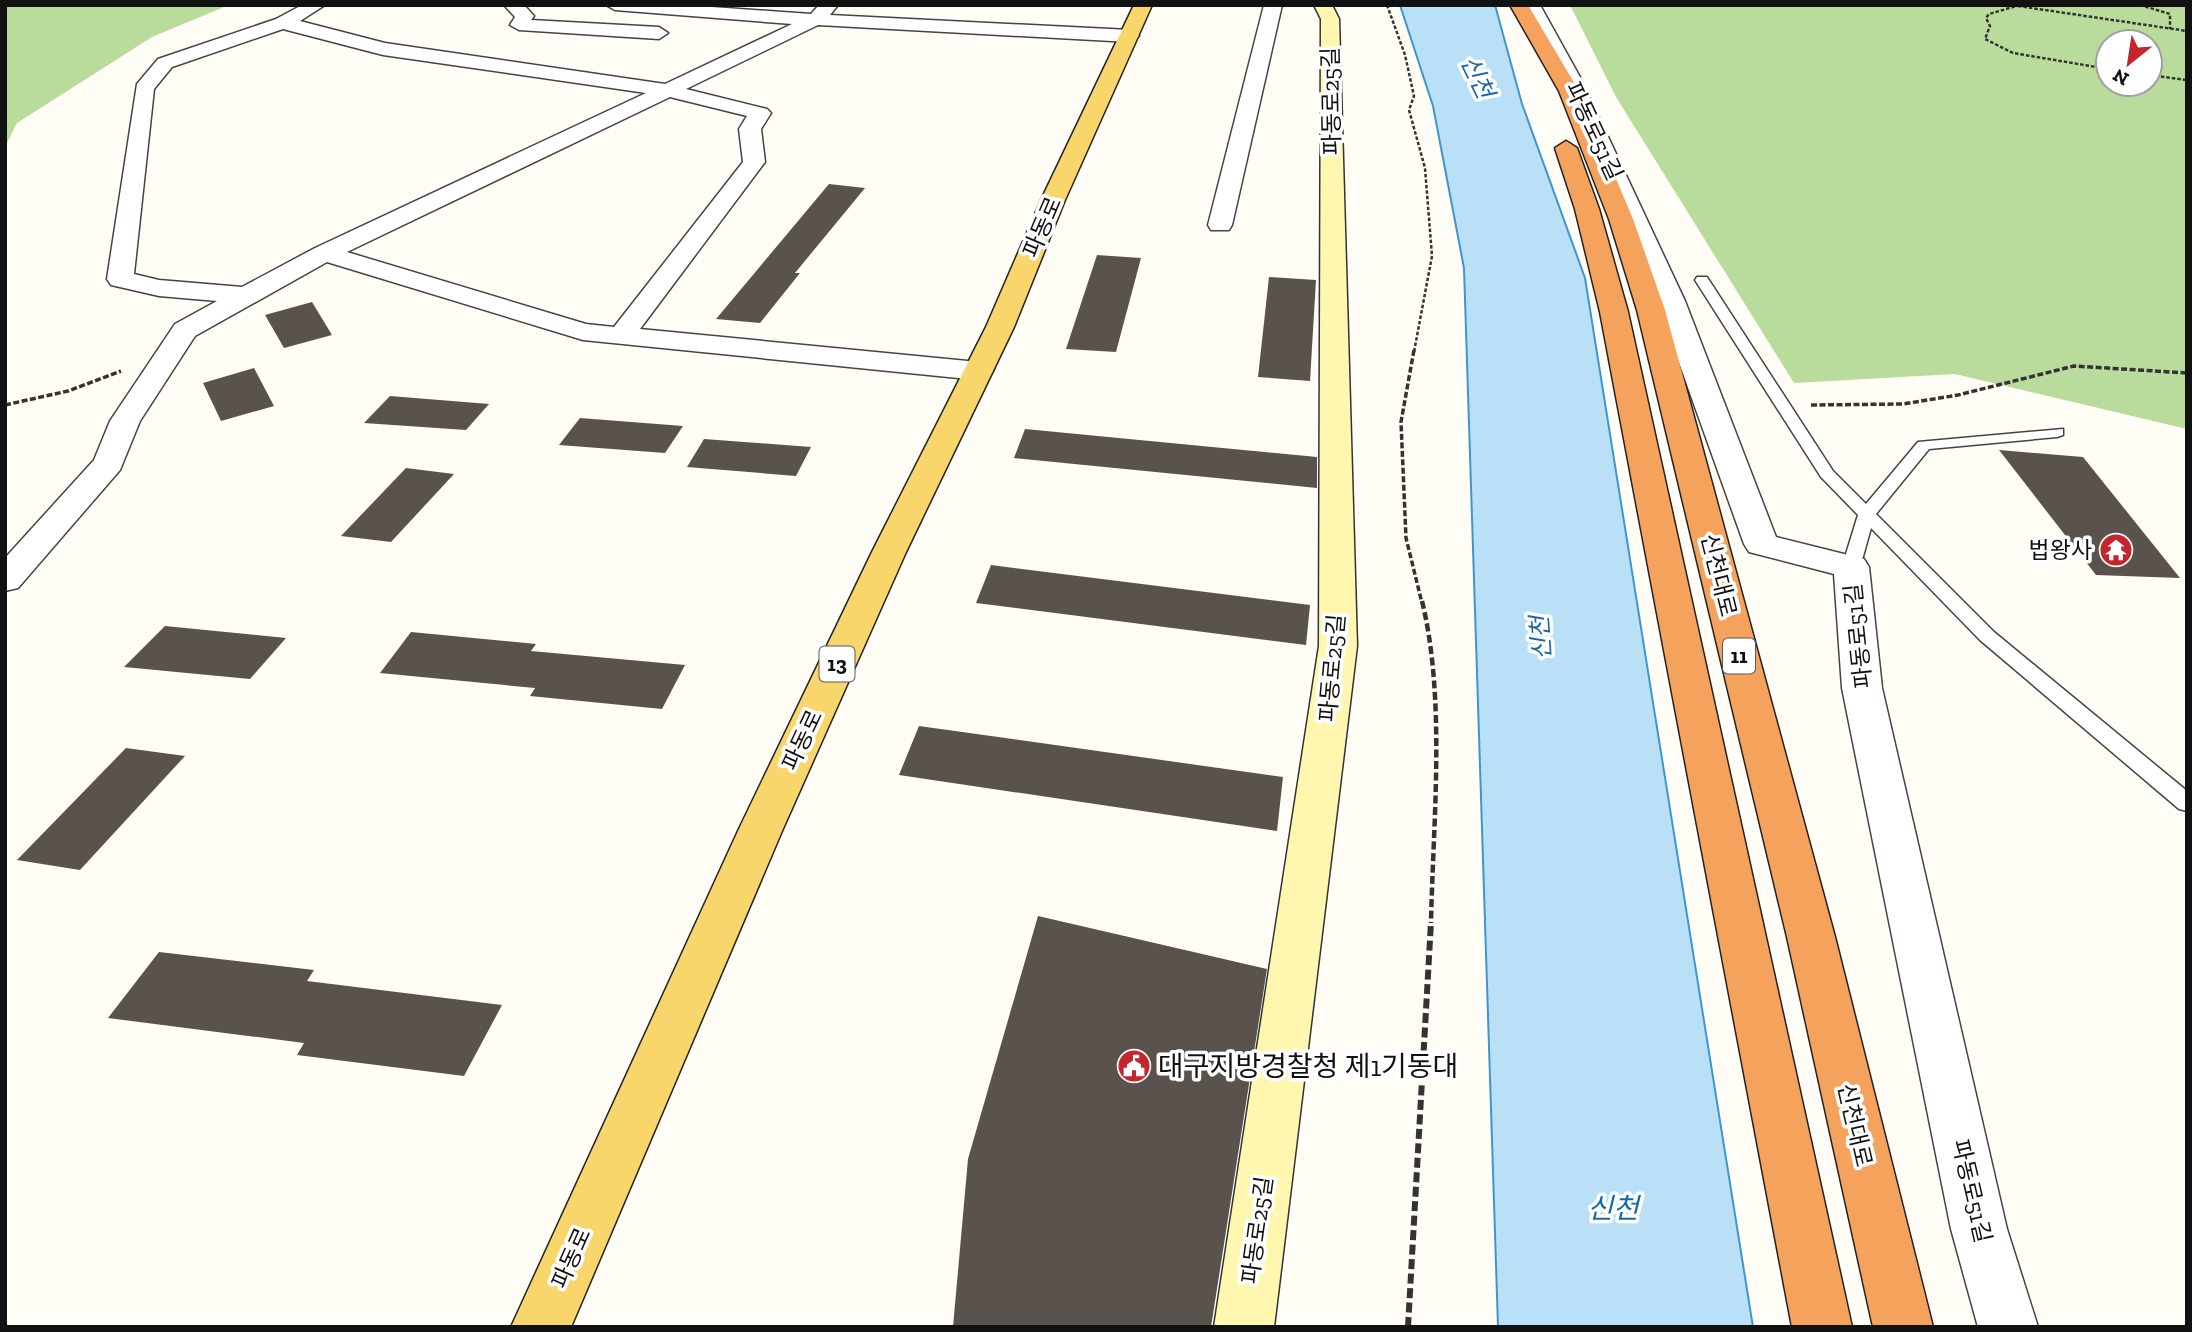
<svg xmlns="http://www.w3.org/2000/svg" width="2192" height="1332" viewBox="0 0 2192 1332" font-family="'Zilla Slab','Noto Sans KR',serif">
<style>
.forest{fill:#b9dc9c;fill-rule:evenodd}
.water{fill:#b9e0f7;stroke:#3f96cf;stroke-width:2}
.building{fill:#5a524d}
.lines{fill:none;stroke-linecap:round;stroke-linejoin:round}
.lane-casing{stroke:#444;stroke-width:3}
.street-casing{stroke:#444;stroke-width:3}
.secondary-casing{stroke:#333;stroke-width:3}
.primary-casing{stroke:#222;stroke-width:3}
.highway-casing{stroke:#222;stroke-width:3}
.path-far3{stroke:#333;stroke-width:2.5;stroke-dasharray:3.5 2;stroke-linecap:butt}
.path-far2{stroke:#333;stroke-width:3.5;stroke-dasharray:6 2.5;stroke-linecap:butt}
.path-far1{stroke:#333;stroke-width:4.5;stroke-dasharray:8 3.5;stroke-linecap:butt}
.path{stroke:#333;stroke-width:6;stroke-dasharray:10 4.5;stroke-linecap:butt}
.lane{fill:#fff;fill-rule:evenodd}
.street{fill:#fff;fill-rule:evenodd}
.secondary{fill:#fff6b0;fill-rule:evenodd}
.primary{fill:#f9d66b;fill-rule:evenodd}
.highway{fill:#f5a25d;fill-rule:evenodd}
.labels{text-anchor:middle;stroke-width:7;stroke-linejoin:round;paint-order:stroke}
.shield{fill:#fff;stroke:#585858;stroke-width:2}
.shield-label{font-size:21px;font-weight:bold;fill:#111}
.street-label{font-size:23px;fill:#111;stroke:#fff}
.poi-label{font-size:23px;fill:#111;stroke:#fff;text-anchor:end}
.water-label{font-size:24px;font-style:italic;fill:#1768a6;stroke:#fff}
.near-poi-label{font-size:28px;fill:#111;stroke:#fff;text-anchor:start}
.near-water-label{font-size:28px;font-style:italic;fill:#1768a6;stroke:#fff}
</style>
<rect width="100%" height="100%" fill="#fffdf5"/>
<!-- forest -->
<g class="forest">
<polygon points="5,5 229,5 152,37 17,123 5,147"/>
<path d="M1570 5H2187V429L1955 374 1794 383 1616 97ZM2108 42H2150V84H2108Z"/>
</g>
<!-- water -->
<polygon class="water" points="1400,5 1495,5 1522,104 1585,278 1753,1327 1498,1327 1464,268 1433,106"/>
<!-- building -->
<g class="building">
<polygon points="829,184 865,188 795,273 800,273 760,323 716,319"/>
<polygon points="1097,255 1141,258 1116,352 1066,349"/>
<polygon points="1269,277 1316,280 1310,381 1258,377"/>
<polygon points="312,302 332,335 284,348 265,315"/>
<polygon points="254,368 274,406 221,421 203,383"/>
<polygon points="390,396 489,404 466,430 364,423"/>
<polygon points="580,418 683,426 665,453 559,445"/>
<polygon points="1025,429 1317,457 1317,488 1014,458"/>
<polygon points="704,439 811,447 796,476 687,467"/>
<polygon points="1999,450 2083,457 2180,578 2096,575"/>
<polygon points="406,468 454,474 391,542 341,536"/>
<polygon points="991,565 1310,605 1306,645 976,603"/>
<polygon points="165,626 286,638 250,679 124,667"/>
<polygon points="411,632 536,644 531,651 685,665 662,709 530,696 535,688 380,673"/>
<polygon points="919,726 1283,777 1277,831 899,775"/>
<polygon points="126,748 185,756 80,870 17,860"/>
<polygon points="1038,916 1267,969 1211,1327 953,1327 968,1159"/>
<polygon points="159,952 314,970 307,981 502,1005 464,1076 297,1055 304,1043 108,1018"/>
</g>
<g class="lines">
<defs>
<polygon id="lane" points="1697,277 1707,277 1833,471 1866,504 1918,442 2063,429 2063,435 2057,437 1929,449 1876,514 1994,632 2187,791 2187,811 2179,809 1980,640 1871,528 1860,567 1857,571 1845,571 1842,567 1858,515 1821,477 1695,280"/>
<g id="street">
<path d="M302 5H325L300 21 385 43 665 84 792 24 615 10 606 5H684L811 14 819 5H838L830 15 1130 30 1139 36 1130 42 818 25 686 89 767 109 771 113 761 129 765 162 640 329 978 362 988 365 993 371 988 377 978 380 583 340 327 262 195 336 140 421 120 470 18 588 5 591V558L94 460 110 421 175 324 217 301 159 296 111 285 107 279 137 84 158 59 276 19ZM283 29 383 55 646 93 315 248 242 287 159 280 134 274 154 89 172 67ZM670 97 747 116 739 129 743 162 614 327 586 324 347 252Z"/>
<polygon points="504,5 524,5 534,16 531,20 659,27 668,33 659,39 519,30 510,25 515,17"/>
<polygon points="1264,5 1282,5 1232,225 1229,230 1211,230 1208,225"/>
<polygon points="1522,5 1540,5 1581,79 1685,301 1776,537 1864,559 1869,567 1882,688 2007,1229 2038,1327 1978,1327 1951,1229 1842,688 1834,574 1749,552 1744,544 1657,301 1561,79"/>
</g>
<polygon id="secondary" points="1314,5 1332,5 1339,19 1357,646 1274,1327 1214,1327 1319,646 1321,19"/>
<polygon id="primary" points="1134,5 1152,5 1065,200 1014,327 906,552 782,831 571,1327 511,1327 738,831 872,552 986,327 1041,200"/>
<g id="highway">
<polygon points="1510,5 1528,5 1579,91 1633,219 1665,310 1835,937 1933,1327 1873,1327 1787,937 1637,310 1609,219 1559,91"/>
<polygon points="1566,141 1577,148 1599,209 1628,312 1852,1327 1792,1327 1600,312 1575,209 1555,148"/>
</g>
</defs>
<!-- lane casing -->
<use href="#lane" class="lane-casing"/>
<!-- street casing -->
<use href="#street" class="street-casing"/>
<!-- secondary casing -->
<use href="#secondary" class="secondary-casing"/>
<!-- primary casing -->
<use href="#primary" class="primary-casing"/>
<!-- highway casing -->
<use href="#highway" class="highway-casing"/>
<!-- path-far3 -->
<g class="path-far3">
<polyline points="1387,5 1405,55 1414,96 1409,110 1425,168 1432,256 1414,352"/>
<polyline points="2020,5 1989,14 1986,18 1990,26 1985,39 2013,53 2108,69"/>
<polyline points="2140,5 2170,14 2170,29"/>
<polyline points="2018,6 2187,31"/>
<polyline points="2150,75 2187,80"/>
</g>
<!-- path-far2 -->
<g class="path-far2">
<polyline points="1414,350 1401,422 1406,538 1422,603"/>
<polyline points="5,405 68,391 121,371"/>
<polyline points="1811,405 1903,404 1958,395 2074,366 2187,373"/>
</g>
<!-- path-far1 -->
<path class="path-far1" d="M1422 601C1446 699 1433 822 1431 923"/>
<!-- path -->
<polyline class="path" points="1408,1327 1431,922"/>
<!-- lane -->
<use href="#lane" class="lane"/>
<!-- street -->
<use href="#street" class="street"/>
<!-- secondary -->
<use href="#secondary" class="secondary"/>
<!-- primary -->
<use href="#primary" class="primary"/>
<!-- highway -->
<use href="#highway" class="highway"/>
</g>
<!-- icons -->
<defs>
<symbol id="temple-disc" viewBox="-11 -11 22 22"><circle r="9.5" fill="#c4262e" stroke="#fff"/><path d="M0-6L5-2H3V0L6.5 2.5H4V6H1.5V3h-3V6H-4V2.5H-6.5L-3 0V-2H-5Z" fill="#fff"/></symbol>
<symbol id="civic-disc" viewBox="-11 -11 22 22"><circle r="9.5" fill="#c4262e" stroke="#fff"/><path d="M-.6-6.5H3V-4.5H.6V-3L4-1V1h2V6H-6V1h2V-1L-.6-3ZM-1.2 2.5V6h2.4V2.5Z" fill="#fff"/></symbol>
</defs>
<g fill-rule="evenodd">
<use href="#temple-disc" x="2097" y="531" width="38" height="38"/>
<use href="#civic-disc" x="1115" y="1047" width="38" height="38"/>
</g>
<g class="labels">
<!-- shield labels -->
<g class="shield">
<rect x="1723" y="638.5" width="32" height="35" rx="5"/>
<rect x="819.5" y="646.5" width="35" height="35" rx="5"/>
</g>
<g class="shield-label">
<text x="1739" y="663">11</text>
<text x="837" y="671">13</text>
</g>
<!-- street labels -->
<g class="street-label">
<text transform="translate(1331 101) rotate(-91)" y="8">파동로25길</text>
<text transform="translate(1594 131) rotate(65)" y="8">파동로51길</text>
<text transform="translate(1042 227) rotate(-67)" y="8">파동로</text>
<text transform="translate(1719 575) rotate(76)" y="8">신천대로</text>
<text transform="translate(1858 636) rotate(-96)" y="8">파동로51길</text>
<text transform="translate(1332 668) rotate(-85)" y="8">파동로25길</text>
<text transform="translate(802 740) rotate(-65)" y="8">파동로</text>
<text transform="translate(1855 1125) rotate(77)" y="8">신천대로</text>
<text transform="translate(1972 1191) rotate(77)" y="8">파동로51길</text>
<text transform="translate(1257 1230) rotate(-82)" y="8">파동로25길</text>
<text transform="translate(571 1258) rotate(-66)" y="8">파동로</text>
</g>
<!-- poi labels -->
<g class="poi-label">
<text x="2092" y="558">법왕사</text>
</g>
<!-- water labels -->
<g class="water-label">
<text transform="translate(1477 77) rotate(64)" y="8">신천</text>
<text transform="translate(1541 638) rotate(-94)" y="8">신천</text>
</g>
<!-- near-poi labels -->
<g class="near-poi-label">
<text x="1158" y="1076">대구지방경찰청 제1기동대</text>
</g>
<!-- near-water labels -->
<g class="near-water-label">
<text x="1613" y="1218">신천</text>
</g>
</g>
<!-- border -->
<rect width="2192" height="1332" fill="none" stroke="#111111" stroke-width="14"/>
<!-- north arrow -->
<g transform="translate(2129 63) rotate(210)"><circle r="33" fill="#ffffff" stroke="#a0a0a0" stroke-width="2"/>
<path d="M0-5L12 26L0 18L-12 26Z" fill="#c4262e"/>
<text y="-10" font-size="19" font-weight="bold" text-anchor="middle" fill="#111111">N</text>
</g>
</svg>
